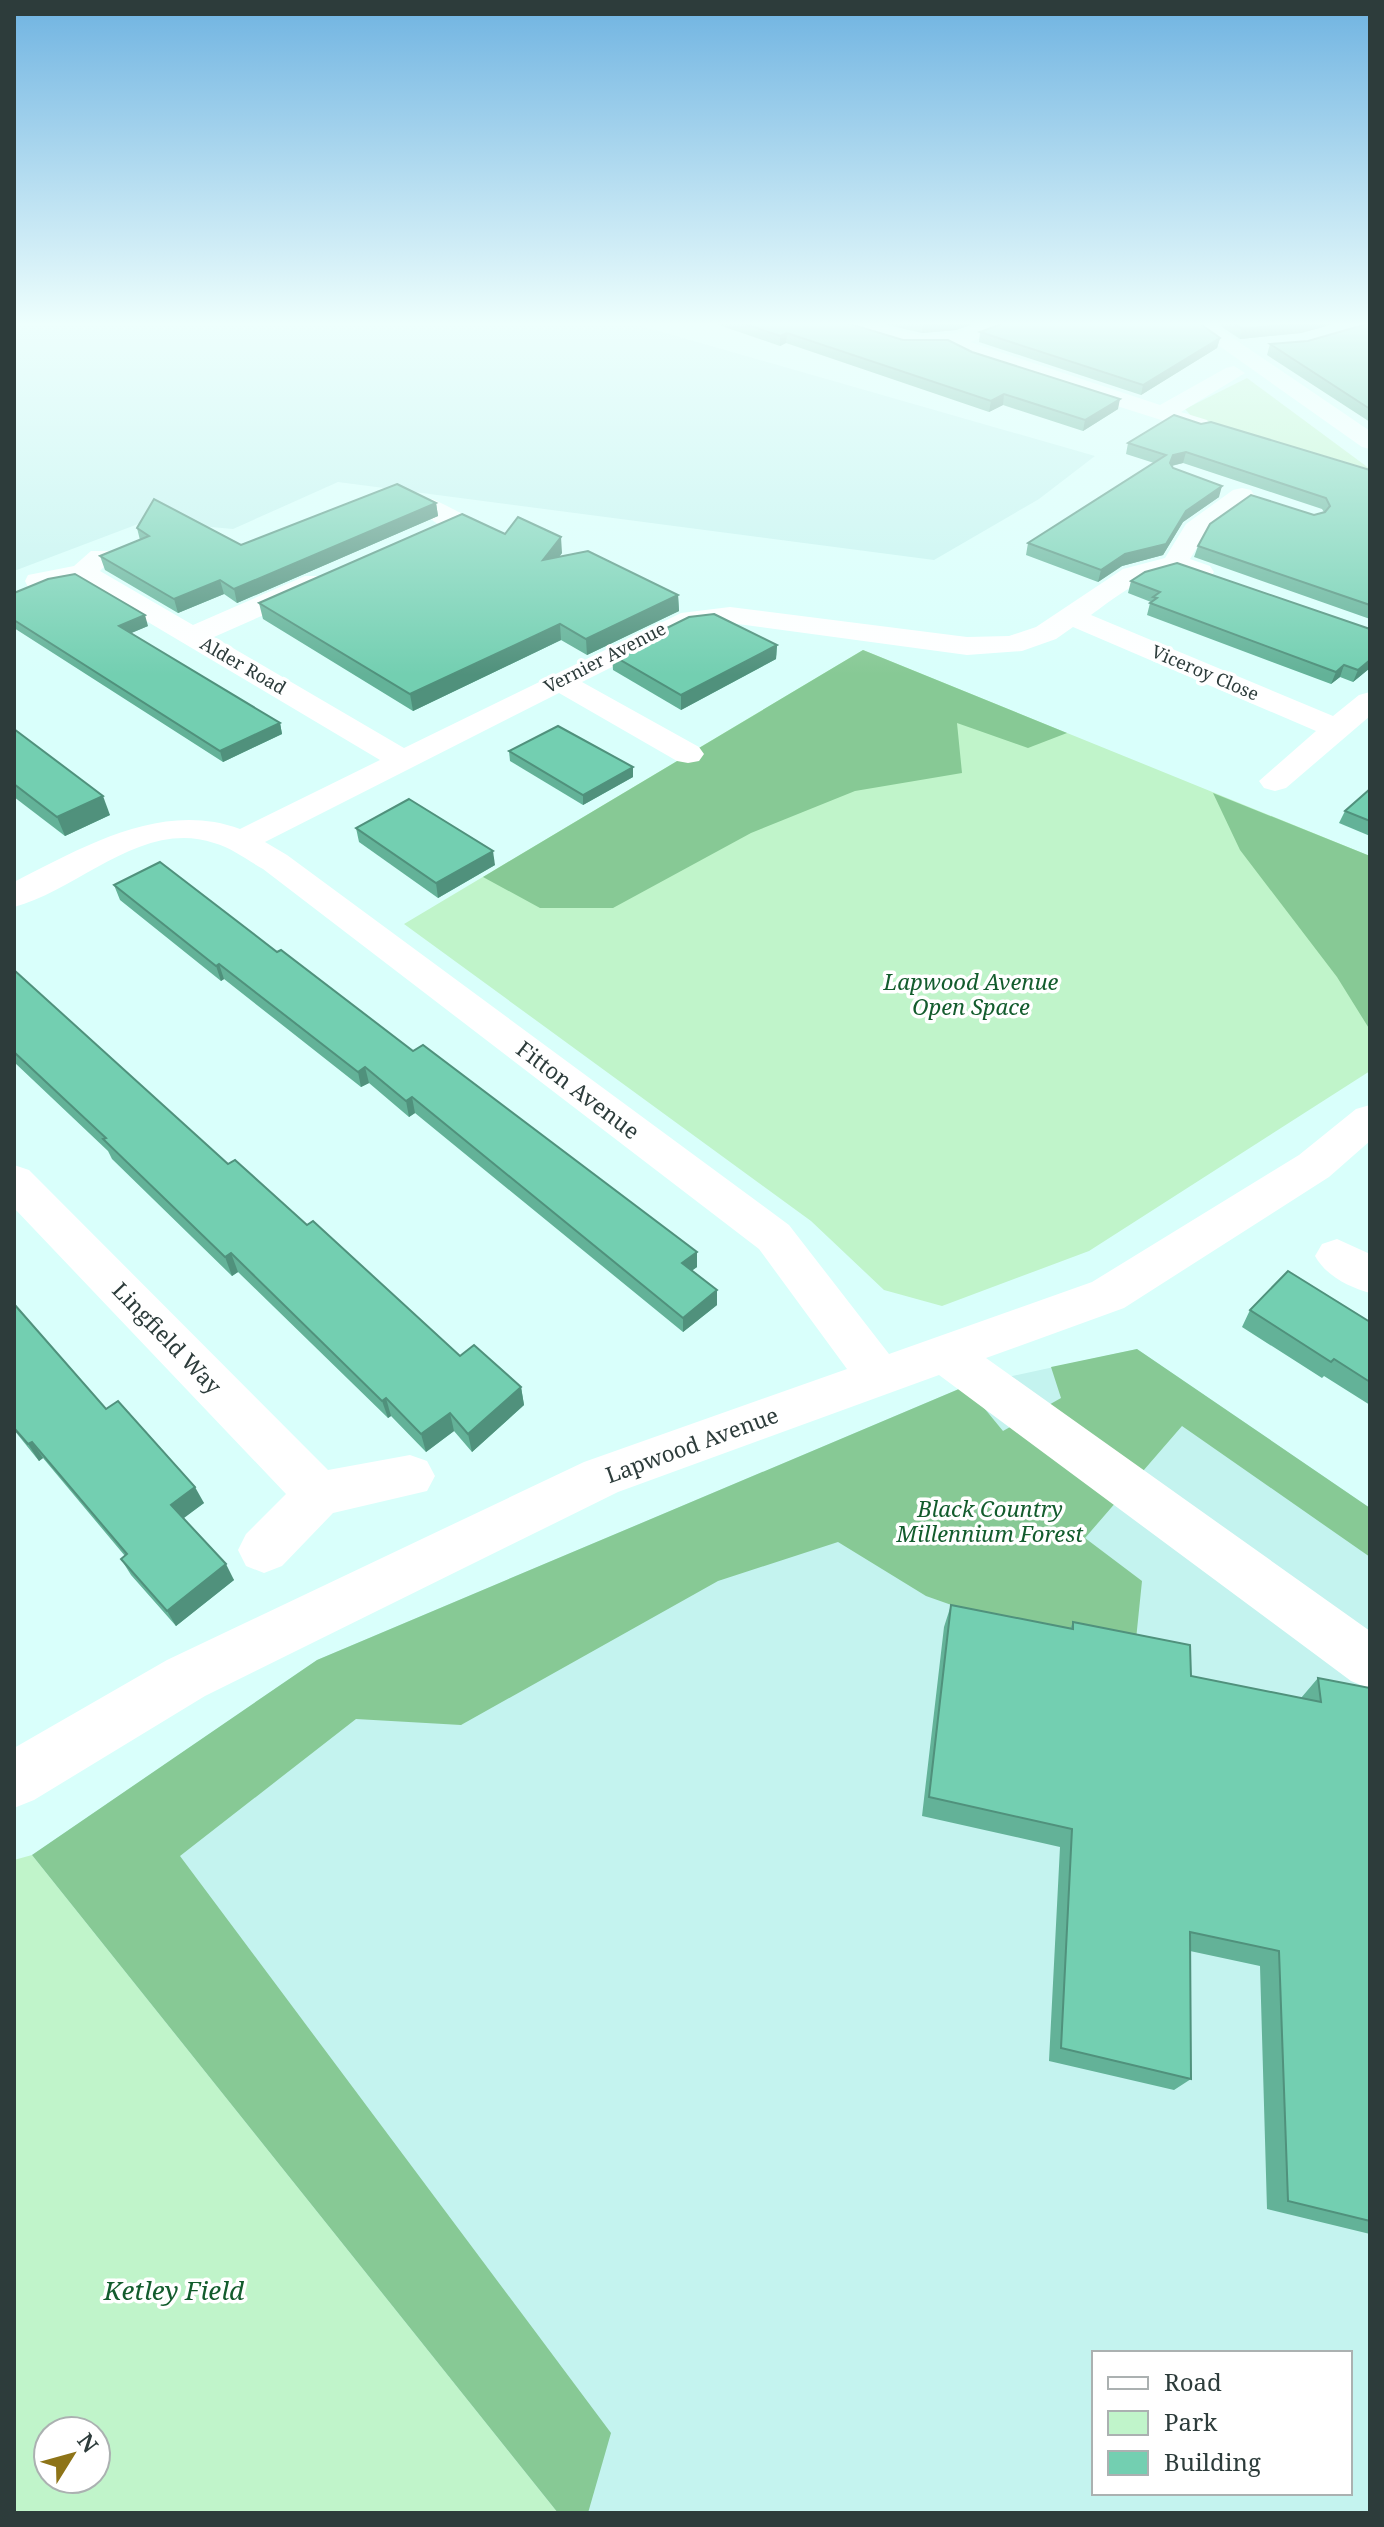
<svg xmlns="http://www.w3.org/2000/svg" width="1384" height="2527" viewBox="0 0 1384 2527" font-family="'Noto Serif',serif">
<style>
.built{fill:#c4f3ef;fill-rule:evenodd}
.green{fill:#c0f4ca;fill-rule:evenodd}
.forest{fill:#87c995}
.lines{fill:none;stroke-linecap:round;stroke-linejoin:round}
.minor{fill:#fff;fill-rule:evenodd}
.wall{fill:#63b298}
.shaded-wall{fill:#50917c}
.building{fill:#73cfb1;stroke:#50917c;stroke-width:2}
.labels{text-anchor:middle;stroke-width:7;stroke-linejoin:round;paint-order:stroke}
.far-street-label{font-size:18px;fill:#2d3c3b;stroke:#fff}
.park-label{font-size:22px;font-style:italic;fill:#135c2d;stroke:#fff}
.street-label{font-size:22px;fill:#2d3c3b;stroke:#fff}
.near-park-label{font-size:26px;font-style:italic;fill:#135c2d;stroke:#fff}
</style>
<rect width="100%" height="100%" fill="#d9fffb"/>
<!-- built -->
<g class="built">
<polygon points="14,321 624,321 1095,456 1039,499 934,560 338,482 233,529 146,521 14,571"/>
<path d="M1137 1349 1370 1508V2513H558L32 1855 317 1660 966 1386ZM1094 2353H1350V2493H1094Z"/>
</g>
<!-- green -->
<g class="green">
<polygon points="1247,378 1370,469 1192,417 1185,409"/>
<polygon points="863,650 1370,856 1370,1071 1089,1251 942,1306 884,1290 811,1221 404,924"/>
<path d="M32 1855 558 2513H14V1860ZM48 2431H96V2479H48Z"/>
</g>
<!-- forest -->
<g class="forest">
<polygon points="863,650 1067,733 1028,748 957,723 962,773 855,791 751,833 613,908 540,908 483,877"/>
<polygon points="1213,793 1370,856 1370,1030 1337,977 1240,850"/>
<polygon points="1137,1349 1370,1508 1370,1557 1182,1426 1085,1538 1142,1581 1134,1659 1062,1644 926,1596 838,1542 718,1581 461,1725 356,1719 180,1856 611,2433 588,2513 558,2513 32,1855 317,1660 966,1386 1003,1431 1061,1398 1051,1367"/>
</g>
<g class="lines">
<!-- minor -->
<g class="minor">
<polygon points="826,321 857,321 922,336 957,333 990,321 1018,321 1015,325 970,342 1160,405 1226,368 1234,366 1245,373 1181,412 1207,420 1211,425 1207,430 1199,432 972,360 947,347 903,347 829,325"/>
<polygon points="1184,321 1208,321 1370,431 1370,449 1362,447"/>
<path d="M1242 488 1251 490 1254 495 1251 500 1205 534 1190 559 1210 566 1214 572 1210 578C1196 581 1188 572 1174 572 1147 571 1112 600 1091 615L1333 716 1359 695 1370 692V716L1286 788 1275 791 1264 788 1259 781 1316 731 1073 627 1056 639 1022 651 967 655 730 623 688 629 582 682 699 747 704 754 699 761 688 763 677 761 559 693 265 842 287 855 789 1225 889 1354 1092 1282 1299 1155 1356 1109 1370 1105V1141L1329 1177 1124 1308 986 1358 1370 1631V1689L1351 1681 939 1375 618 1492 205 1696 34 1800 14 1808V1748L167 1660 584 1462 847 1369 759 1249 263 869C247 860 232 848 214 843 142 819 79 890 14 907V882C82 848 161 800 240 829L380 760 79 581 38 589 28 587 25 581 28 575 74 566 91 551H109L113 557 100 571 193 625 305 576H325L329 582 325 588 214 637 404 748 681 613 730 607 967 637 1009 636 1036 627 1123 569 1165 558 1186 524 1233 490Z"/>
<path d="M432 499C438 501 487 526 490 530L486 535C464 541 432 525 419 507L423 502Z"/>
<polygon points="14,1165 29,1170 328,1470 410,1455 427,1461 435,1476 427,1491 333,1513 282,1566 264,1573 246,1566 238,1550 246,1534 286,1494 14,1208"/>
<path d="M1337 1239 1370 1254V1293C1349 1287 1326 1276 1315 1256L1322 1244Z"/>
</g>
</g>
<!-- wall -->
<g class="wall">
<polygon points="707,321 840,321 903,340 972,352 1118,409 1083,431 1003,405 989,412 786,343 780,346"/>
<polygon points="870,321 982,321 956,330 922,333"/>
<polygon points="1213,321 1344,321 1301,333 1240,339"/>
<polygon points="1370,323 1370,422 1267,355 1270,344 1308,341"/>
<polygon points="980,332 1220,338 1217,348 1141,395 979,342"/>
<polygon points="1201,424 1370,470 1370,619 1194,557 1198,546 1324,512 1322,509 1183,463 1172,466 1173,468 1219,497 1183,522 1163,555 1122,566 1098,582 1026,555 1028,543 1154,463 1126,454 1128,443"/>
<polygon points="436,503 438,516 237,603 224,594 178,613 105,570 100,556 140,540 137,528 241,545"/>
<polygon points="505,534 562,553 559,557 678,595 679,611 587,655 561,640 413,711 263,619 259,603"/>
<polygon points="1131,581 1370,668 1353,682 1340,677 1331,684 1147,615 1150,603 1151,602 1128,593"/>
<polygon points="14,593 148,626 131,633 280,723 282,734 223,762 14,628"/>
<polygon points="777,645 776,659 681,710 613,670 612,655"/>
<polygon points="14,729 110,815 65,836 14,797"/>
<polygon points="509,751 633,767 633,777 583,805 510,761"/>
<polygon points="1370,789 1370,836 1339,823 1345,811"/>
<polygon points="356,828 495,865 438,898 359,842"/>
<polygon points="114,885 277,952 413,1051 697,1252 697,1267 691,1271 717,1290 717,1305 683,1332 415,1113 409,1117 369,1083 361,1087 224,979 221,981 120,900"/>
<polygon points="14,970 228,1164 307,1225 460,1356 521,1387 524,1405 472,1452 454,1431 426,1452 391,1416 388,1418 238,1272 232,1276 112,1159 108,1151 14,1062"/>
<polygon points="14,1304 106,1409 204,1503 183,1518 234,1580 176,1626 131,1575 121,1559 125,1556 43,1458 39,1461 14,1430"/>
<polygon points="1250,1310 1370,1322 1370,1405 1324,1376 1322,1378 1242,1327"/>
<polygon points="951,1605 1070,1629 1073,1622 1191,1676 1301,1698 1318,1678 1370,1688 1370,2234 1267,2209 1260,1966 1190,1951 1191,2079 1174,2090 1049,2061 1060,1847 922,1816 944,1627"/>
</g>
<!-- shaded-wall -->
<g class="shaded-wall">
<polygon points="946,321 982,321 956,330 922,333 923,323"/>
<polygon points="1311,321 1344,321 1301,333 1240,339 1242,329"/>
<polygon points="787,333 786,343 780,346 780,336"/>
<polygon points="1220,338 1217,348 1141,395 1143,385"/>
<polygon points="1004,394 1003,405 989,412 991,401"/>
<polygon points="1120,399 1118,409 1083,431 1085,420"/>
<polygon points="1186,452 1183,463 1170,466 1167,475 1173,455"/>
<polygon points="1222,486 1219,497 1183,522 1163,555 1122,566 1098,582 1101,570"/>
<polygon points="436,503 438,516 237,603 234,589"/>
<polygon points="561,537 562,553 544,576 543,560"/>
<polygon points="220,580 224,594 178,613 174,599"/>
<polygon points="678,595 679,611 587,655 586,639"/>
<polygon points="145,615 148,626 122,637 119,626"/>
<polygon points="560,624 561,640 413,711 410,694"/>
<polygon points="777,645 776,659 681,710 681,695"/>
<polygon points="1370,660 1370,668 1353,682 1358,670"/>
<polygon points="1344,665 1340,677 1331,684 1336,672"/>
<polygon points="280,723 282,734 223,762 220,751"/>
<polygon points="633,767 633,777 583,805 583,795"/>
<polygon points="103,796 110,815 65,836 57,817"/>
<polygon points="493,851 495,865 438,898 436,883"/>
<polygon points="219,964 224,979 221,981 216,966"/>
<polygon points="365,1067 369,1083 361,1087 358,1072"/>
<polygon points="412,1097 415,1113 409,1117 406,1101"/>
<polygon points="697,1252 697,1267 682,1278 682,1263"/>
<polygon points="231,1253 238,1272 232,1276 225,1257"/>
<polygon points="717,1290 717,1305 683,1332 683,1318"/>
<polygon points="521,1387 524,1405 472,1452 468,1434"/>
<polygon points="386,1398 391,1416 388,1418 382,1401"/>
<polygon points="450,1413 454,1431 426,1452 421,1434"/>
<polygon points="32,1442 43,1458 39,1461 28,1444"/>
<polygon points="195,1487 204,1503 180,1521 171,1505"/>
<polygon points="226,1564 234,1580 176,1626 167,1611"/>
</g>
<!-- building -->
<g class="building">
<polygon points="737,321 840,321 903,340 948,340 972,352 1120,399 1085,420 1004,394 991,401 787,333 780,336"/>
<polygon points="915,321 946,321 923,323"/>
<polygon points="1009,321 1196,321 1220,338 1143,385 980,332"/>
<polygon points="1231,321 1311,321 1304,323 1242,329"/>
<polygon points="1370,323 1370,409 1270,344 1308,341"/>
<polygon points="1174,415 1201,424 1211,422 1370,470 1370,605 1198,546 1210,524 1251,495 1314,515 1325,512 1330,506 1326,498 1186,452 1173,455 1170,463 1173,468 1222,486 1186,511 1166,544 1125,554 1101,570 1028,543 1166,455 1128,443"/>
<polygon points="397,484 436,503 234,589 220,580 174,599 100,556 149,536 137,528 154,499 241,545"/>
<polygon points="462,514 505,534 518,517 561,537 543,560 588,551 678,595 586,639 560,624 410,694 259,603"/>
<polygon points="1177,563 1370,629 1370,660 1358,670 1344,665 1336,672 1150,603 1157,598 1153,597 1160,592 1131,581 1145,572"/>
<polygon points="75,574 145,615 119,626 280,723 220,751 14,620 14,593 48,579"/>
<polygon points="714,614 777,645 681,695 612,655 689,617"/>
<polygon points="558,726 633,767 583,795 509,751"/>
<polygon points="14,729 103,796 57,817 14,784"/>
<polygon points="1370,789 1370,821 1345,811"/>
<polygon points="409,799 493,851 436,883 356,828"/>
<polygon points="160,862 277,952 281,950 413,1051 423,1045 697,1252 682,1263 717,1290 683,1318 412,1097 406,1101 365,1067 358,1072 219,964 216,966 114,885"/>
<polygon points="14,970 228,1164 235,1160 307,1225 313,1221 460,1356 474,1345 521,1387 468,1434 450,1413 421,1434 386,1398 382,1401 231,1253 225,1257 103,1139 106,1138 14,1052"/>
<polygon points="1288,1271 1370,1322 1370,1382 1334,1359 1331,1362 1250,1310"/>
<polygon points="14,1304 106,1409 118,1401 195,1487 171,1505 226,1564 167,1611 121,1559 127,1554 32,1442 28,1444 14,1428"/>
<polygon points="951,1605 1073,1629 1073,1622 1190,1645 1191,1676 1321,1702 1318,1678 1370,1688 1370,2221 1288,2201 1279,1951 1190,1932 1191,2079 1061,2048 1072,1829 929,1797"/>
</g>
<!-- sky -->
<linearGradient id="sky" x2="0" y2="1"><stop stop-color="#6fb3e1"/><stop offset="0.48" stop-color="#eefffd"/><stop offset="1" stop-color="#eefffd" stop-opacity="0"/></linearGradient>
<rect width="1384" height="675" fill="url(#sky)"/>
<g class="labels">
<!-- far-street labels -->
<g class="far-street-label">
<text transform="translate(605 658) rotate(-27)" y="6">Vernier Avenue</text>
<text transform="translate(243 666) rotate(30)" y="6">Alder Road</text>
<text transform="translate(1205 673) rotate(23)" y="6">Viceroy Close</text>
</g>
<!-- park labels -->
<g class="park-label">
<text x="971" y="990">Lapwood Avenue<tspan x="971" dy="25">Open Space</tspan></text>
<text x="990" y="1517">Black Country<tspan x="990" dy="25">Millennium Forest</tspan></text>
</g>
<!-- street labels -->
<g class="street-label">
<text transform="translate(578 1090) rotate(37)" y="8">Fitton Avenue</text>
<text transform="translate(167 1338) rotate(46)" y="8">Lingfield Way</text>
<text transform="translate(692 1445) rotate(-20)" y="8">Lapwood Avenue</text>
</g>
<!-- near-park labels -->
<g class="near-park-label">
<text x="174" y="2300">Ketley Field</text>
</g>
</g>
<!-- border -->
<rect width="1384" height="2527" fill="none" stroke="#2d3c3b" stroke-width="32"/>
<!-- legend -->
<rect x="1092" y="2351" width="260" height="144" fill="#ffffff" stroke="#abb1b1" stroke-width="2"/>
<rect x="1108" y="2377" width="40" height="12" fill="#ffffff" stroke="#abb1b1" stroke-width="2"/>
<text x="1164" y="2391" font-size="24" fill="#2d3c3b">Road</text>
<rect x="1108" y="2411" width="40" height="24" fill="#c0f4ca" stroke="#abb1b1" stroke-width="2"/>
<text x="1164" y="2431" font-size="24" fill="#2d3c3b">Park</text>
<rect x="1108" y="2451" width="40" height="24" fill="#73cfb1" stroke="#abb1b1" stroke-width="2"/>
<text x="1164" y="2471" font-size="24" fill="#2d3c3b">Building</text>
<!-- north arrow -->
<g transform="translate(72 2455) rotate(53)"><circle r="38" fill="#ffffff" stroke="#abb1b1" stroke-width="2"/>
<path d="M0-6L14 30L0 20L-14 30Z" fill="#8e7418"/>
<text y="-12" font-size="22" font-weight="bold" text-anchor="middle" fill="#2d3c3b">N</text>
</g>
</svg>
